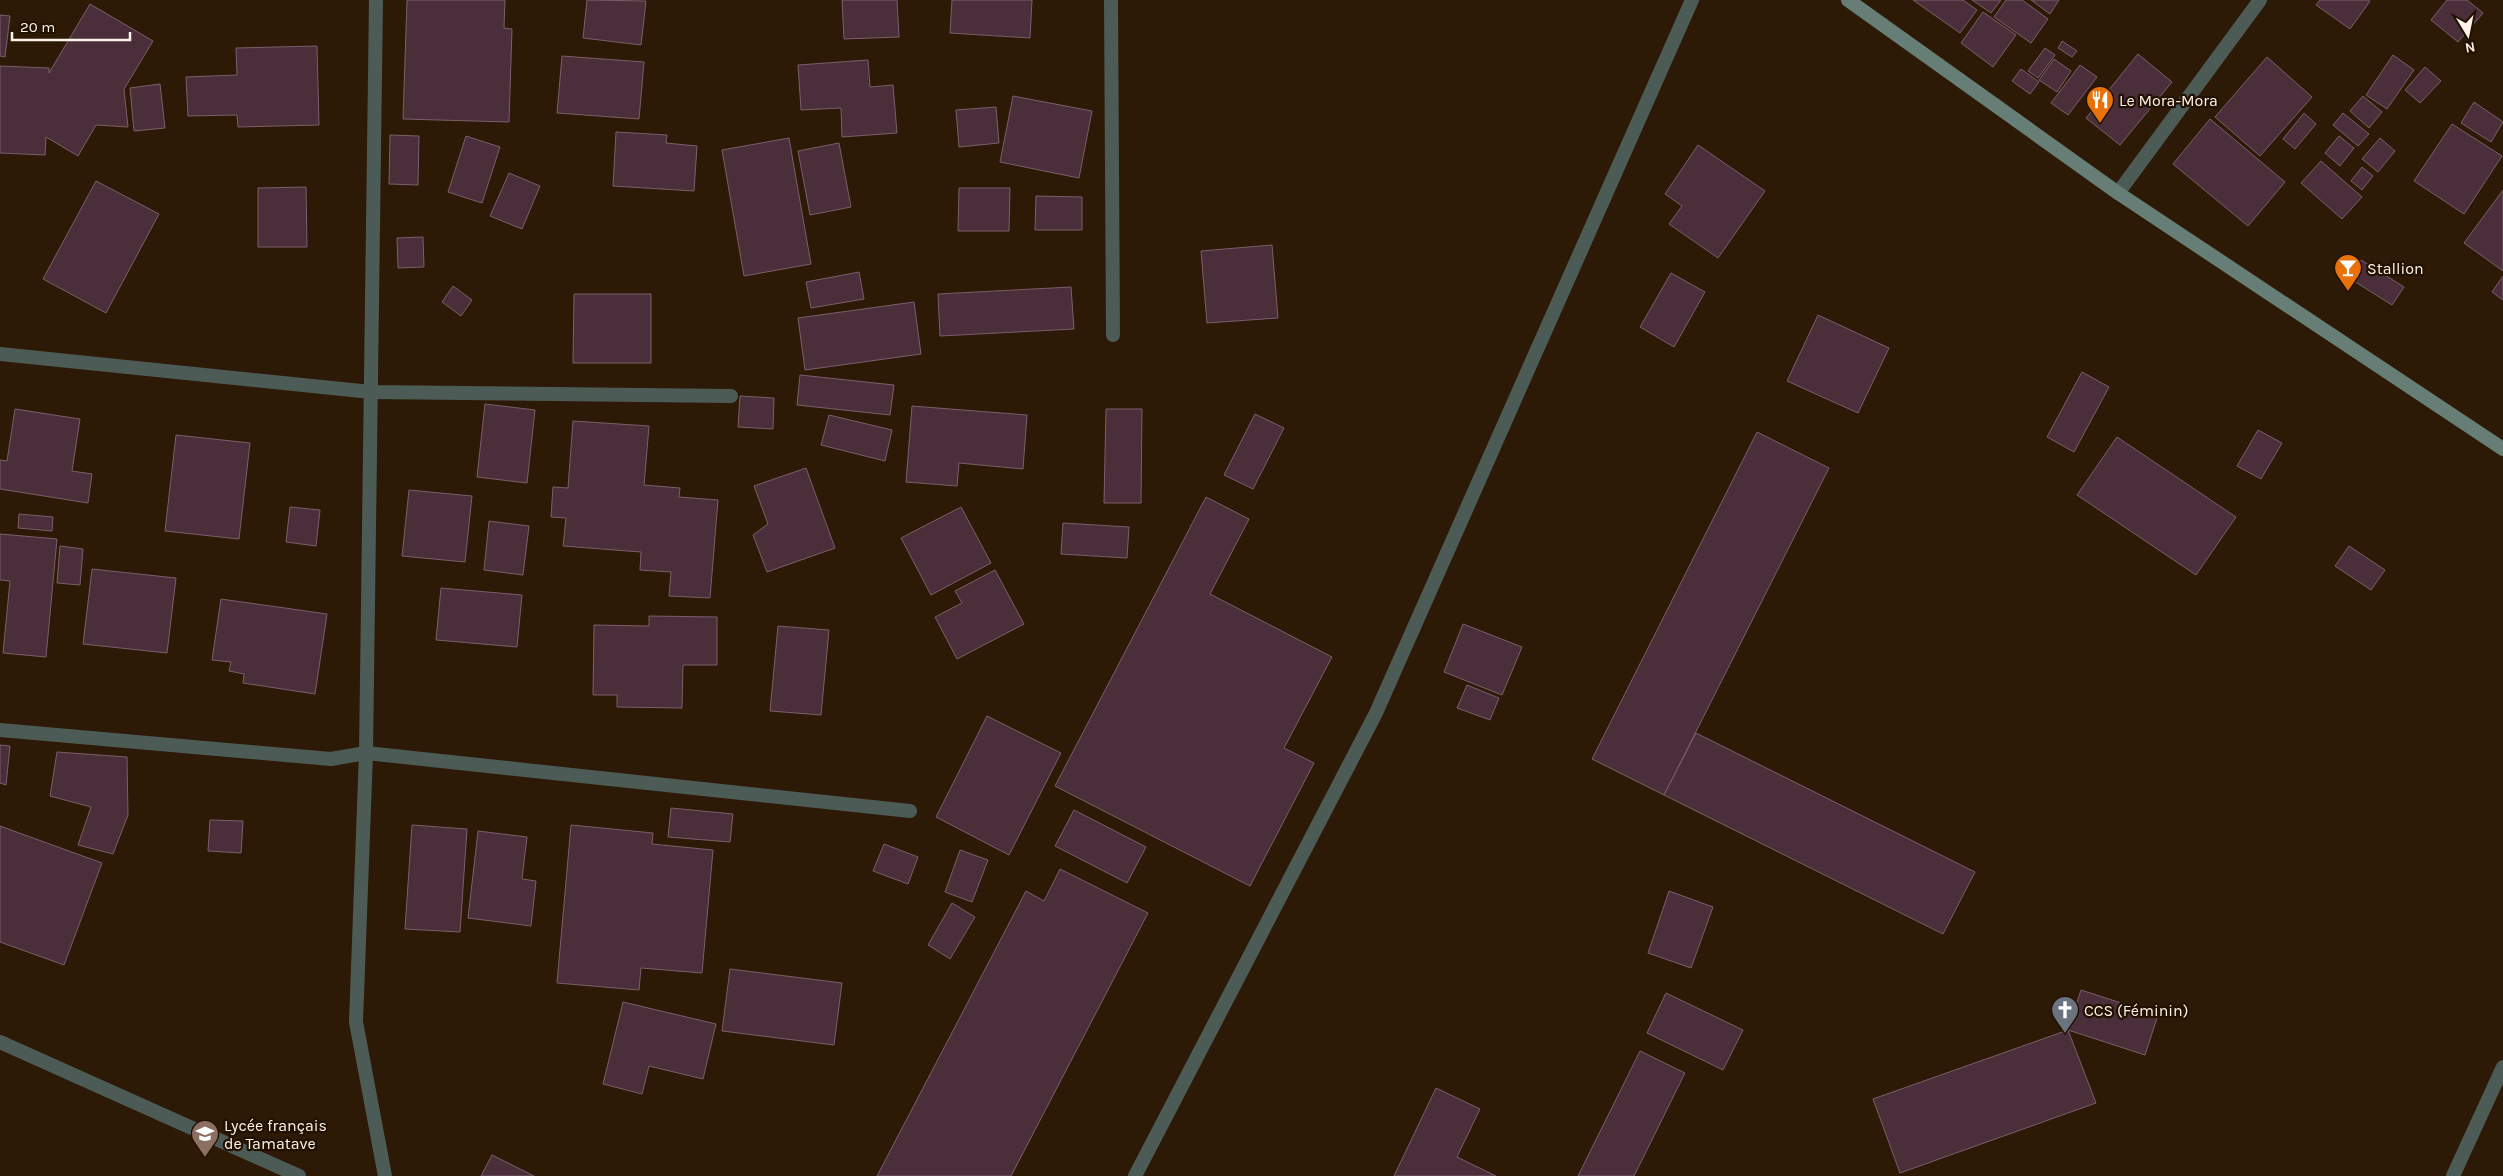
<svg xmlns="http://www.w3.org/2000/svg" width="2503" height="1176" viewBox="0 0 2503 1176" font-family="Karla,sans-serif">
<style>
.building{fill:#4a2f3b;stroke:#7b5e6a}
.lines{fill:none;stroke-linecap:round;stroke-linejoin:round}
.service{stroke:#4d5b57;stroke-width:14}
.minor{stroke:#4d5b57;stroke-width:14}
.secondary{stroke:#677e76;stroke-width:14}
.labels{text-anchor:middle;stroke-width:4.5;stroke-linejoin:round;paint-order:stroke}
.poi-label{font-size:16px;fill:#fdf3e9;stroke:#210;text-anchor:start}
</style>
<rect width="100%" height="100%" fill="#2c1a06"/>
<!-- building -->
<g class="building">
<polygon points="407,0 505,0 504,28 512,29 509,122 403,119"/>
<polygon points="587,0 646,1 641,45 583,38"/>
<polygon points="842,0 897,0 899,37 844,39"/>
<polygon points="952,0 1032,0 1030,38 950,33"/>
<polygon points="1913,0 1963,0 1977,10 1960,33"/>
<polygon points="1972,0 2001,0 1991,13"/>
<polygon points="2006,0 2022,0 2048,19 2031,43 1994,17"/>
<polygon points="2031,0 2059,0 2050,14"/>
<polygon points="2320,0 2368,0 2370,1 2350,29 2316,5"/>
<polygon points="2447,0 2467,0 2483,13 2458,42 2431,20"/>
<polygon points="90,4 153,41 124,89 128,127 96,125 78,156 46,137 45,155 0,153 0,66 49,68 49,73"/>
<polygon points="1983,12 2016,35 1993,67 1961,43"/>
<polygon points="0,15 10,16 5,57 0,56"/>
<polygon points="2062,41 2077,51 2072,57 2058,48"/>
<polygon points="317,46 319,125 238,127 237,115 188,116 186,77 237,75 236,48"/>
<polygon points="2045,48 2055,55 2038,78 2028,71"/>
<polygon points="2138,54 2172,82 2120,145 2086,118"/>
<polygon points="2393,55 2414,70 2387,109 2366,95"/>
<polygon points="562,56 644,62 639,119 557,113"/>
<polygon points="2267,57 2312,97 2260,156 2215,117"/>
<polygon points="2054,59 2071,71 2057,92 2039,80"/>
<polygon points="868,60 870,87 893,85 897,133 842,137 841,108 801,110 798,65"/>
<polygon points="2080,65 2097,77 2068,115 2051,103"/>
<polygon points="2425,67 2441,81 2420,103 2405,90"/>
<polygon points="2021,69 2039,82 2030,94 2012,81"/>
<polygon points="160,84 165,128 134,131 130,88"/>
<polygon points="1013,96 1092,111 1079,178 1000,162"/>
<polygon points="2363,96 2382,112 2369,128 2350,111"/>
<polygon points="2474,102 2503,122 2491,142 2461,123"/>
<polygon points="996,107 999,143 959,147 956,110"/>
<polygon points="2304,113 2316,124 2295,149 2283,139"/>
<polygon points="2343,113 2369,134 2358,146 2333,125"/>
<polygon points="2210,119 2285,182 2248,226 2173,164"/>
<polygon points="2452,124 2502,156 2464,214 2414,181"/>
<polygon points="616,132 667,135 666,143 697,146 694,191 613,186"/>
<polygon points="390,135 419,136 418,185 389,184"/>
<polygon points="466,136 500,147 482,203 448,192"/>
<polygon points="2339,136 2354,148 2340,166 2325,153"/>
<polygon points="789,138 811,264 744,276 722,150"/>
<polygon points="2380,138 2395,151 2378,172 2362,159"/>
<polygon points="839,143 851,207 810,215 798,151"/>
<polygon points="1698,145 1765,191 1718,258 1669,224 1682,206 1665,194"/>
<polygon points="2321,161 2362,197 2342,219 2301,183"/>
<polygon points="2362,167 2373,176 2362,190 2351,181"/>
<polygon points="509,173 540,186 522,229 490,216"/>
<polygon points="96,181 159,214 106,313 43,279"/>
<polygon points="306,187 307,247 258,247 258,188"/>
<polygon points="959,188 1010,188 1009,231 958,231"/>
<polygon points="2503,190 2503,271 2464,243"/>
<polygon points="1036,196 1082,197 1082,230 1035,230"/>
<polygon points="423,237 424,267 398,268 397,238"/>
<polygon points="1272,245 1278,318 1207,323 1201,251"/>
<polygon points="2361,260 2404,287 2392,305 2349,278"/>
<polygon points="859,272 864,299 811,308 806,282"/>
<polygon points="1671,273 1705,292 1674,347 1640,327"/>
<polygon points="2503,276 2503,300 2492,292"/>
<polygon points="453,286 472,300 461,316 442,302"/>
<polygon points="1071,287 1074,329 940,336 938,294"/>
<polygon points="574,294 651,294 651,363 573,363"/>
<polygon points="914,302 921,354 805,370 798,318"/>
<polygon points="1818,315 1889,348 1858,413 1787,381"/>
<polygon points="2082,372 2109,387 2074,452 2047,437"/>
<polygon points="800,375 894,385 890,415 797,405"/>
<polygon points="740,396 774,398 773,429 738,427"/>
<polygon points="485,404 535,410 527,483 477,477"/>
<polygon points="912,406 1027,415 1023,469 959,463 957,486 906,482"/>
<polygon points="15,409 80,419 72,471 92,474 88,503 0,489 0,460 7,461"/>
<polygon points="1106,409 1142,409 1141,503 1104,503"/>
<polygon points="1255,414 1284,428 1253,489 1224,475"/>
<polygon points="829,415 892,430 885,461 821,445"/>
<polygon points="573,421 649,426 644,485 680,488 679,497 718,500 710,598 669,596 671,572 640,570 641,552 563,546 566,518 551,517 553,487 568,488"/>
<polygon points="2258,430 2282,443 2261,479 2237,466"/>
<polygon points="1757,432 1829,468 1664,795 1592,759"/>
<polygon points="176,435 250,443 239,539 165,531"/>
<polygon points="2117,437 2236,517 2196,575 2077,495"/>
<polygon points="806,468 835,548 767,572 753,535 768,524 754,486"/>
<polygon points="409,490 472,496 465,562 402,556"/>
<polygon points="1206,497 1249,519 1210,594 1332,657 1284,748 1314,763 1250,886 1055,786"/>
<polygon points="290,507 320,510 316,546 286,542"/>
<polygon points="961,507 991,563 931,595 901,538"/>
<polygon points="19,514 53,517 52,531 18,528"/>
<polygon points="489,521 529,526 523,575 484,570"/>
<polygon points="1063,523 1129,527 1127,558 1061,554"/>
<polygon points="0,534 57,539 46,657 3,653 10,581 0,580"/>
<polygon points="60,546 83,549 80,585 57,583"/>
<polygon points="2349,546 2385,570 2371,590 2335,566"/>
<polygon points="92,569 176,578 167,653 83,644"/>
<polygon points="995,570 1024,624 957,659 935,617 962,603 955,591"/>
<polygon points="441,588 522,595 517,647 436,640"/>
<polygon points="221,599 327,614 315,694 243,683 244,674 229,671 231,662 212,660"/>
<polygon points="649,616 717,617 717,665 683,665 682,708 617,707 617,695 593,695 594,625 649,626"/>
<polygon points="1463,624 1522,647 1502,695 1444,672"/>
<polygon points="778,626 829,630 821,715 770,711"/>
<polygon points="1467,685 1499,698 1490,720 1457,708"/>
<polygon points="987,716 1061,753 1009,855 936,817"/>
<polygon points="1696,733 1975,872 1943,934 1664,795"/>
<polygon points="0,745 10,746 6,785 0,783"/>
<polygon points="57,752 127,757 128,815 113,854 78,845 91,807 50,796"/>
<polygon points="671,808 733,814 730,842 668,837"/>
<polygon points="1074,810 1146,847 1127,883 1055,846"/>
<polygon points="210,820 243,821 241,853 208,851"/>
<polygon points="412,825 467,829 460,932 405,929"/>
<polygon points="571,825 653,833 652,844 713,850 702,973 641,968 639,990 557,983"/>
<polygon points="0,826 102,863 64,965 0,942"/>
<polygon points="478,831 527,837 522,879 536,881 531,926 468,918"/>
<polygon points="884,844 918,857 908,884 873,871"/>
<polygon points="960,850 988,860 972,902 945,892"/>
<polygon points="1060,869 1148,913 1011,1176 877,1176 1026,891 1044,901"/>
<polygon points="1669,891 1713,907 1691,968 1648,953"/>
<polygon points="952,903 975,917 950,959 928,945"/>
<polygon points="730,969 842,983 834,1045 722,1031"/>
<polygon points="2081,990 2158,1015 2145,1055 2068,1030"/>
<polygon points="1666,993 1743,1030 1723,1070 1647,1033"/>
<polygon points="623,1002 716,1024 703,1079 649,1066 642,1094 603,1084"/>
<polygon points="2068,1030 2096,1103 1900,1173 1873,1099"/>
<polygon points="1640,1051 1685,1073 1634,1176 1578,1176"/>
<polygon points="1436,1088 1480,1109 1457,1157 1496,1176 1394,1176"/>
<polygon points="492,1155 534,1176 481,1176"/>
</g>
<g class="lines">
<!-- service -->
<polyline class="service" points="1135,1176 1376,713 1692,0"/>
<!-- minor -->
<g class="minor">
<polyline points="376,0 366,753 356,1022 385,1176"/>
<polyline points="1111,0 1113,335"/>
<polyline points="2118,193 2260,0"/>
<polyline points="0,354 371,392 731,396"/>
<polyline points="0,730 331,759 366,753 910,811"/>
<polyline points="0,1042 299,1176"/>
<polyline points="2453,1176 2503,1067"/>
</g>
<!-- secondary -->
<polyline class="secondary" points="1848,0 2118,193 2503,449"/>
</g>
<!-- icons -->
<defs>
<symbol id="restaurant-pin" viewBox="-11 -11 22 30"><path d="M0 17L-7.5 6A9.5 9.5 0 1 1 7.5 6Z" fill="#e8710a" stroke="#210"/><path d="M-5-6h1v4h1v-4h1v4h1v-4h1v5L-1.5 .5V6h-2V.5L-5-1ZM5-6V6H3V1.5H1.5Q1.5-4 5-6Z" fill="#fff"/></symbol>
<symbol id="bar-pin" viewBox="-11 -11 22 30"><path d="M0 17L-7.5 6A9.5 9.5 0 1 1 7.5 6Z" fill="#e8710a" stroke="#210"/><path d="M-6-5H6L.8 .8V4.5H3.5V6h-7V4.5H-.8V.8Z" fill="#fff"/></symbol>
<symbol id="church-pin" viewBox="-11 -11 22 30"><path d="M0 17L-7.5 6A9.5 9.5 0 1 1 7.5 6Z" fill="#6b7280" stroke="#210"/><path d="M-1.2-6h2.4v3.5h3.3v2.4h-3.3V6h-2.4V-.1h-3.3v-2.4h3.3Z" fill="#fff"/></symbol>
<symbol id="school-pin" viewBox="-11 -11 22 30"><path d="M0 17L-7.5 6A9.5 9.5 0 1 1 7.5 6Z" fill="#8d6e63" stroke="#210"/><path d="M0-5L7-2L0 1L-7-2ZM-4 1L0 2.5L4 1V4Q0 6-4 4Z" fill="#fff"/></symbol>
</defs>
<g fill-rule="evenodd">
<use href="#restaurant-pin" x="2084" y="84" width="32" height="43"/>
<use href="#bar-pin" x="2332" y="252" width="32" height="43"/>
<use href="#church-pin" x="2049" y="994" width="32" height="43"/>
<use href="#school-pin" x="189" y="1118" width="32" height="43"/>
</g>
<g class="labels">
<!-- poi labels -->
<g class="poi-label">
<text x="2119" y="106">Le Mora-Mora</text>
<text x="2367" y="274">Stallion</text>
<text x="2084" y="1016">CCS (Féminin)</text>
<text x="224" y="1131">Lycée français<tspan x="224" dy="18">de Tamatave</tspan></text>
</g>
</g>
<!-- north arrow -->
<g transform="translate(2468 35) rotate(170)" stroke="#221100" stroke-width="4" paint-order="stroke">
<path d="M0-4L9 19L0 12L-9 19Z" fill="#fdf3e9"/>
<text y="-8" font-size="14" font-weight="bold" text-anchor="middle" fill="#fdf3e9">N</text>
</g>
<!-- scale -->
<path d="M12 32v8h118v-8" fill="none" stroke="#fdf3e9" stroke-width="2.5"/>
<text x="20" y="32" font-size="15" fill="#fdf3e9" stroke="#221100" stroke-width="4" paint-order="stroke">20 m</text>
</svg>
